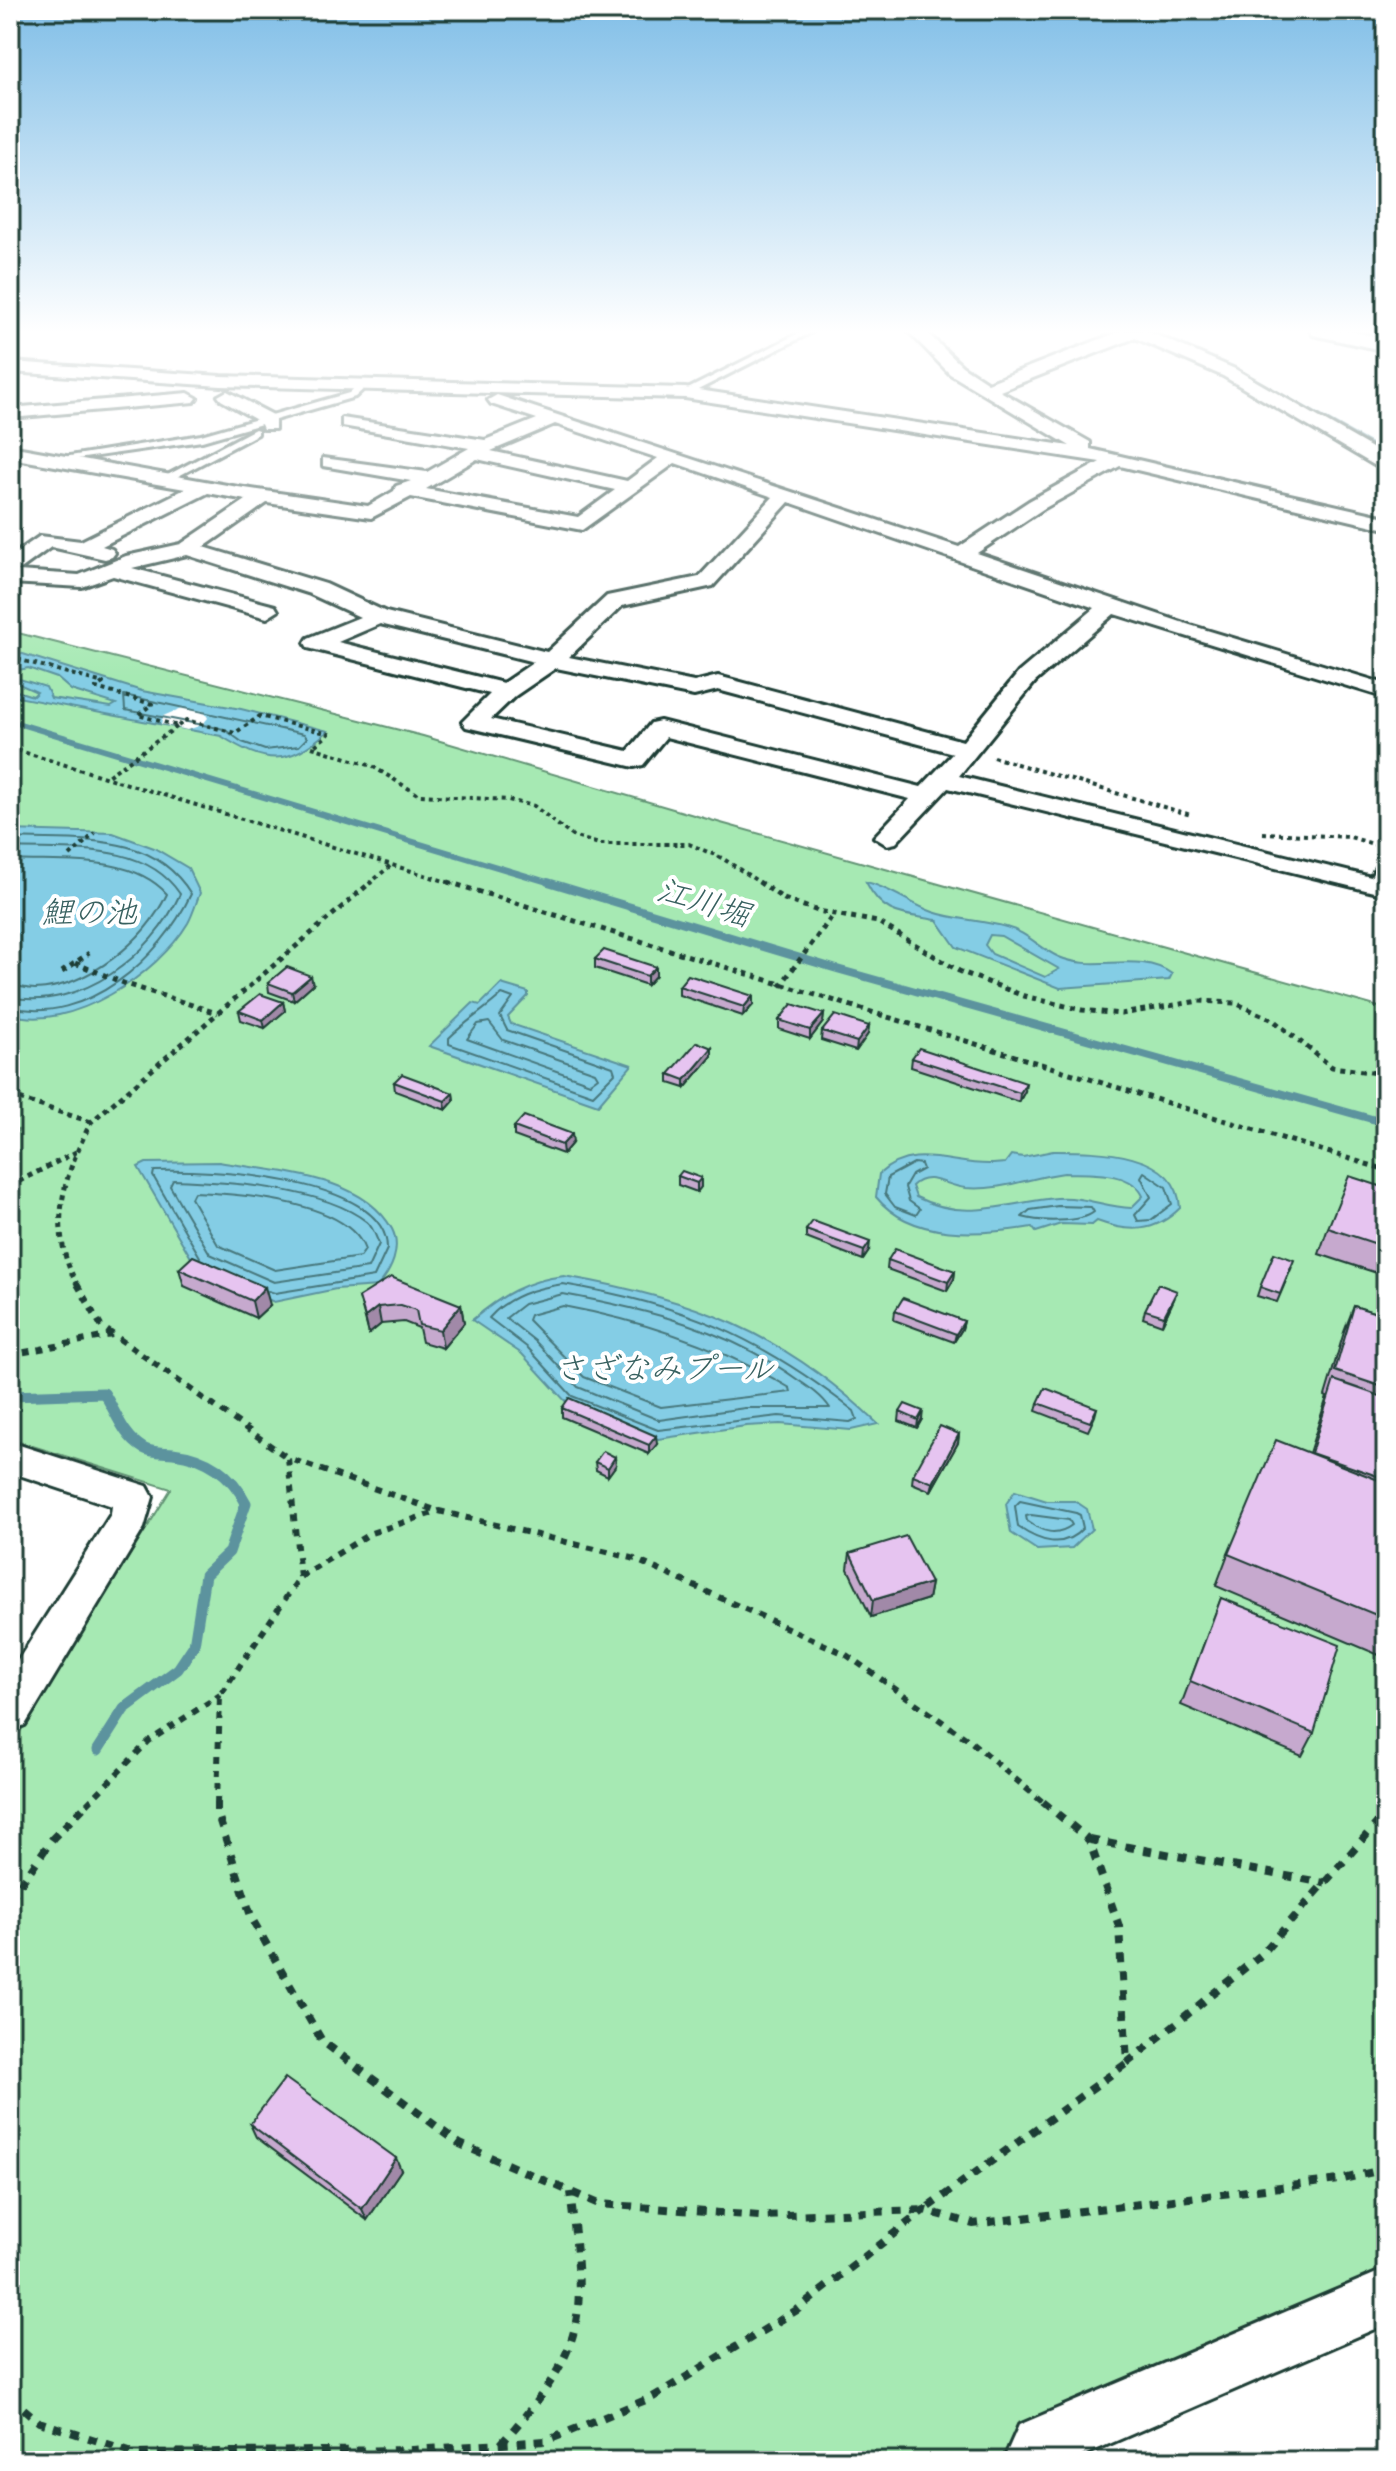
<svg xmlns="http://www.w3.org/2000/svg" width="1396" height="2471" viewBox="0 0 1396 2471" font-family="'Architects Daughter','Klee One',sans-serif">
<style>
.green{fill:#a6e9b3;stroke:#629374;stroke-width:2}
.water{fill:#84cde5;stroke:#5c939e;stroke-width:2;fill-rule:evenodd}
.pier{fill:#fff}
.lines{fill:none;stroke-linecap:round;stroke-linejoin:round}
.shore{stroke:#47777b;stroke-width:2}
.stream-far3{stroke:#5c939e;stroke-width:5}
.stream-far2{stroke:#5c939e;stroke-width:6}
.stream-far1{stroke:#5c939e;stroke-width:8}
.stream{stroke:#5c939e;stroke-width:11}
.lane-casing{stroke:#1f3d34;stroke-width:6}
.street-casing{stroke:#1f3d34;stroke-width:6}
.secondary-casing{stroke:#1f3d34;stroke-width:6}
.path-far3{stroke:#1f3d34;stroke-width:4;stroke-dasharray:4 4;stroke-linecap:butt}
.path-far2{stroke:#1f3d34;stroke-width:5;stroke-dasharray:5 5;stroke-linecap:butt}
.path-far1{stroke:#1f3d34;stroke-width:6;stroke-dasharray:7 7;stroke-linecap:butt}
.path{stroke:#1f3d34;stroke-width:8;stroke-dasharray:9 9;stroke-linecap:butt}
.lane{fill:#fff;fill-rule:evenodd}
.street{fill:#fff;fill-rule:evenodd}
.secondary{fill:#fff;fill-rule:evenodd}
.wall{fill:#c6a9ce;stroke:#1f3d34;stroke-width:2}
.shaded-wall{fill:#a189a8;stroke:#1f3d34;stroke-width:2}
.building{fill:#e6c4f0;stroke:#1f3d34;stroke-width:2}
.labels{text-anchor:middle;stroke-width:8;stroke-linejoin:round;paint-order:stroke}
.water-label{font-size:32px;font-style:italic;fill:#386160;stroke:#fff}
</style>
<rect width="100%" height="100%" fill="#fff"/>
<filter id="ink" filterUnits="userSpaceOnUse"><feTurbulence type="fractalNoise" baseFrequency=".0125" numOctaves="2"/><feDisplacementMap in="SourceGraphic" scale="16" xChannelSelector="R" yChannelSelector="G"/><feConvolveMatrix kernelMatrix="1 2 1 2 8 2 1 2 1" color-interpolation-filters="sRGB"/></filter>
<g filter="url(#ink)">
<!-- green -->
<polygon class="green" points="10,631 423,736 721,823 1386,1009 1386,2278 1378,2274 1025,2421 1003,2461 10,2461 10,1748 171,1489 10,1439 10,1138 19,1130 10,1126"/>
<!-- water -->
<g class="water">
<path d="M10 650 142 691 241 709 328 731C287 767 266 764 221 736L12 696 10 689 33 696 37 692 10 680V669L16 667 10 659ZM28 668 57 678 71 690 116 704 111 707 51 698 46 687 16 678 14 671Z"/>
<path d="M10 830 113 833 154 848 188 868 200 893C196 903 193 914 188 923 158 974 70 1033 10 1014Z"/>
<path d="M866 882C889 887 910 904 933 912 956 920 982 920 1006 927 1027 932 1040 949 1059 957 1096 973 1138 950 1172 974L1169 980 1060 988 956 947 937 920C902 914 883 916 866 882ZM990 935 1001 936 1059 969 1045 977 992 954 985 945Z"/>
<polygon points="501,984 528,992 528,996 508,1017 511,1024 632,1065 598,1105 429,1046 473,1003 480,1005"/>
<path d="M1053 1151C1094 1151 1178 1150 1180 1208 1155 1233 1129 1233 1097 1221L1092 1225 1061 1224 1036 1232 1032 1227C982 1235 912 1241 876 1197L879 1174C915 1142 951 1166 993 1164L1005 1163 1011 1155 1023 1157ZM1064 1173C1090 1174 1131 1170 1143 1196L1131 1208C1105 1207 1085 1196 1057 1198 1006 1202 968 1223 916 1197L912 1186C928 1170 946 1186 965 1188 1002 1191 1027 1178 1064 1173Z"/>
<path d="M219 1162C275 1172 362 1174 392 1229 402 1249 391 1271 378 1286L336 1289 274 1302 197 1268 138 1167 146 1163Z"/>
<path d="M564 1276C692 1298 783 1332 878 1424L851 1430 780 1424 746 1426 658 1439 567 1403 522 1354 472 1320C501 1296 526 1280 564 1276Z"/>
<polygon points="1015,1491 1047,1501 1075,1501 1087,1509 1092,1529 1072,1548 1037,1550 1011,1533 1006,1504"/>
</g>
<!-- pier -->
<polygon class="pier" points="182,708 204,711 208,718 202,725 187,730 161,724 163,716"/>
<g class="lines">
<!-- shore -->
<g class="shore">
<polygon points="124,695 304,734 307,738 299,746 265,750 242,742 224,729 125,710"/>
<path d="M10 838C77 842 151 829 191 894 161 958 86 1026 10 1007"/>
<path d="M10 848C68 851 144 840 180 894 152 956 81 1011 10 997"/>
<path d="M10 860C60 863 130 853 167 894 145 941 89 987 35 989 27 989 18 986 10 985"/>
<path d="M502 994 513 998 500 1016 507 1030 613 1067 615 1073 593 1095 449 1044V1038C466 1021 485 1010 502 994Z"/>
<polygon points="489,1022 503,1040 595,1072 598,1077 590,1083 467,1039 478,1024"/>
<polygon points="914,1163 921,1164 923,1169 912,1175 905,1187 909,1201 920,1209 916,1215 895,1207 885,1194 888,1177"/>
<polygon points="1144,1172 1166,1187 1172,1204 1151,1220 1138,1221 1135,1215 1151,1197 1141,1177"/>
<path d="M173 1180C228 1182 323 1187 367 1222 373 1227 376 1237 379 1244L368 1268 274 1282 210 1254 170 1186Z"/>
<path d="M194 1192C240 1194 348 1201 365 1250L360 1257 275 1270 218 1245 191 1198Z"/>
<path d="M1058 1206 1091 1207 1094 1212C1081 1223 1039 1222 1022 1217L1030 1210Z"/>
<path d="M200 1257 153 1176 154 1171C205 1169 388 1176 387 1249L374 1277 275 1293 268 1291"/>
<path d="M563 1284C683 1304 758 1336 854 1411L857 1419 850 1422 779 1416 658 1430 572 1396 528 1348 489 1318C508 1296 535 1288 563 1284Z"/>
<path d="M563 1294C646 1309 728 1329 798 1380 810 1388 822 1396 830 1408H745L659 1420 578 1387 535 1341 506 1318 524 1304Z"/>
<path d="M563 1306C644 1321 719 1346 790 1388L791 1392 661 1407 584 1377 528 1320 530 1315Z"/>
<path d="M1020 1501 1076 1513 1080 1515 1083 1528C1063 1550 1040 1542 1018 1527L1015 1506Z"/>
<path d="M1031 1515 1069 1520 1072 1525C1056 1537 1042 1532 1027 1521L1026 1516Z"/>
</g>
<!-- stream-far3 -->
<g class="stream-far3">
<polyline points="1151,334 1233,369"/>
<polyline points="1270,389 1386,454"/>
</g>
<!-- stream-far2 -->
<polyline class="stream-far2" points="10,721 554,884"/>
<!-- stream-far1 -->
<polyline class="stream-far1" points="548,882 837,969 1386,1123"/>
<!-- stream -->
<path class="stream" d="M10 1396 104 1393C116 1412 123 1436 143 1448 152 1453 163 1452 173 1453 207 1457 231 1473 246 1503L229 1552 205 1575 194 1645 178 1669 124 1709 98 1750"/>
<defs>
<g id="lane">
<polygon points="803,331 814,331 688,395 680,393"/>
<polygon points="361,382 369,384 355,397 202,441 56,462 51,459 201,435 349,393"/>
<polygon points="255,429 258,430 258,434 169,481 160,479"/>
</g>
<g id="street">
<path d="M908 331H925L962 366 988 383 1121 331H1147L1235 369 1386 456V470L1379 468 1223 376 1135 338 1000 391 1090 442V449L1386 517V529L1120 466 1043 509 977 553 1190 625 1386 684V698L1114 614 1035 682 959 776 1371 877 1377 865 1386 863V895L948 788 896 843 887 845 874 837 910 799 666 737 643 765 634 767 466 727 462 722 490 694 308 648 305 643 308 638 360 617 310 594 187 555 132 568 275 606 278 611 267 618 113 576 82 587 10 583V557L40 536 81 541 185 489 10 458V446L238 487 368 506 394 491 396 486 411 481 323 466V458L427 472 469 448 348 427 342 426V418L485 440 537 419 491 404 488 400 497 395 959 547 1029 501 1100 462 685 398 221 386 10 372V362L221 376 685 388 1070 446 950 374ZM555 424 658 458 627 481 491 451ZM477 459 615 490 578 517 426 489ZM675 463 773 497 699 577 607 596 547 652 386 612 326 584 204 547 267 503 371 518 411 497 582 530ZM208 493 246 500 181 544 126 556 79 575 18 571 51 547 105 559 112 557 115 553 112 549 102 546ZM789 502 1095 608 1019 672 963 741 718 676 694 682 569 657 622 606 713 586ZM380 624 534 662 503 683 338 642ZM556 668 694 696 718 690 953 753 921 787 660 721 651 723 628 751 491 719 515 696Z"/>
<polygon points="227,391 275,416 275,429 263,429 260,422 221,400 218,396"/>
<polygon points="188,393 197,398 194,402 10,418 10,408"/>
<polygon points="10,1442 147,1486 153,1497 144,1528 25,1725 10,1731 10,1673 111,1514 112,1506 10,1472"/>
<polygon points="1386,2269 1386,2324 1070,2461 1003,2461 1019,2425"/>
</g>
<polygon id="secondary" points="1310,331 1351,331 1386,339 1386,351 1313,335"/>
</defs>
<!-- lane casing -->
<use href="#lane" class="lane-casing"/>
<!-- street casing -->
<use href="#street" class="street-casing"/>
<!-- secondary casing -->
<use href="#secondary" class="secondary-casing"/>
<!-- path-far3 -->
<g class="path-far3">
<polyline points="10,657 103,683 96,688 152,704 138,715 178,726 106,777"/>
<polyline points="178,726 186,720 235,733 260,716 329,734 313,747"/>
<polyline points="312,747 372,766 419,795 508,800 534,806 572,836 599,844 689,844 722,858 762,884"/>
<polyline points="10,748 454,884"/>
<polyline points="993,757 1191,815"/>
<polyline points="1263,833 1350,837 1383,847"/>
<polyline points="70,856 95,833"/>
<polyline points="369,884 390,866"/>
</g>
<!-- path-far2 -->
<g class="path-far2">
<polyline points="448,882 1386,1170"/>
<polyline points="759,882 784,899 818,911 878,922 959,971 1024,996 1082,1010 1121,1014 1199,1001 1235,1003 1273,1020 1332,1067 1386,1074"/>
<polyline points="75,963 126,984 217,1013"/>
<polyline points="62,972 89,953"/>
<polyline points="780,986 834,914"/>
<polyline points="10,1096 91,1122"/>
<polyline points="10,1186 76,1152"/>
<path d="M78 1286C46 1228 63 1178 91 1122L371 882"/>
</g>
<!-- path-far1 -->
<g class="path-far1">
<polyline points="77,1284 101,1326 288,1458"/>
<polyline points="10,1355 112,1335"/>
<polyline points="300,1577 288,1458 438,1511"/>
<polyline points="87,1804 149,1741 220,1695"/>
<polyline points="217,1804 220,1695 300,1577 371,1533 439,1511 632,1558 845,1654 970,1741 1045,1804"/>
</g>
<!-- path -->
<g class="path">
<polyline points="217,1802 217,1812 252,1919 322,2041 460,2144 599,2204 760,2216 924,2210 1127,2063"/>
<polyline points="1043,1802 1089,1840 1119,1926 1127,2063"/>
<polyline points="1090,1840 1325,1883"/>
<polyline points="10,1899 53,1838 89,1802"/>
<polyline points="1127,2063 1261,1955 1386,1813"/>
<polyline points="10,2397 39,2422 136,2453 413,2450 546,2441 653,2397 797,2310 924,2210 973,2224 1339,2180 1386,2169"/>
<path d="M501 2444C589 2344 586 2321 570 2192"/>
</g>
<!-- lane -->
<use href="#lane" class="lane"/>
<!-- street -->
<use href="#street" class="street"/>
<!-- secondary -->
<use href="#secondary" class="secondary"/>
</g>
<!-- wall -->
<g class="wall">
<polygon points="595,959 656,967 656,975 647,985 595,968"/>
<polygon points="268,983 313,984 294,1001 269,992"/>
<polygon points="679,986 753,1005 743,1016 679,995"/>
<polygon points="283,1002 285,1011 265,1028 241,1020 239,1011"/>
<polygon points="824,1014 823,1022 810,1039 779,1029 779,1020"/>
<polygon points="869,1026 868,1034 856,1051 821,1040 822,1031"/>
<polygon points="712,1048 712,1056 685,1088 669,1083 669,1074"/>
<polygon points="912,1058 1025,1091 1019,1102 911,1067"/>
<polygon points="394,1082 453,1093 454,1101 446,1110 395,1091"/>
<polygon points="514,1127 573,1142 563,1154 514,1136"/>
<polygon points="678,1176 701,1178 701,1187 697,1192 678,1185"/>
<polygon points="1386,1188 1386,1276 1319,1254 1328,1228"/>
<polygon points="806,1230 869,1251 863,1260 806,1238"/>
<polygon points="888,1260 955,1271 954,1279 947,1291 887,1269"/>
<polygon points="179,1269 270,1305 256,1318 184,1286"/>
<polygon points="1291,1269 1277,1302 1257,1296 1260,1287"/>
<polygon points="359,1297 461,1305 464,1323 443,1348 422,1342 419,1328 404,1322 381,1324 369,1334"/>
<polygon points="1174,1299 1162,1325 1143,1318 1145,1310"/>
<polygon points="1354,1306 1386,1316 1386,1658 1216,1586 1228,1554 1309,1453 1327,1397 1325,1396 1344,1332"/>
<polygon points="895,1311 964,1321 962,1329 954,1342 894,1320"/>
<polygon points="1038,1403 1097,1408 1095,1416 1088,1431 1036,1411"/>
<polygon points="562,1408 657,1444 649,1454 562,1417"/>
<polygon points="900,1412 922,1419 917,1428 899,1421"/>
<polygon points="959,1434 958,1443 931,1491 912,1483 913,1475"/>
<polygon points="595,1462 616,1465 608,1476 596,1470"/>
<polygon points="850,1553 931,1583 928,1599 871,1617 848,1569"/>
<polygon points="1221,1598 1314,1733 1302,1756 1181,1705"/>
<polygon points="250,2124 401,2170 367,2220 256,2137"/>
</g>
<!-- shaded-wall -->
<g class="shaded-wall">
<polygon points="656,967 656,975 647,985 647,976"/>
<polygon points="311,976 313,984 294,1001 292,992"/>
<polygon points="753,996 753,1005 743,1016 744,1007"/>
<polygon points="283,1002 285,1011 265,1028 263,1020"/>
<polygon points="824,1014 823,1022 810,1039 810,1030"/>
<polygon points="869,1026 868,1034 856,1051 857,1042"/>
<polygon points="712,1048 712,1056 685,1088 685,1080"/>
<polygon points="1026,1083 1025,1091 1019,1102 1020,1093"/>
<polygon points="453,1093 454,1101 446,1110 445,1101"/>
<polygon points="572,1134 573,1142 563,1154 562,1145"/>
<polygon points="701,1178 701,1187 697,1192 697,1183"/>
<polygon points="870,1242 869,1251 863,1260 864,1251"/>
<polygon points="955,1271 954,1279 947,1291 948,1282"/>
<polygon points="265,1287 270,1305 256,1318 252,1301"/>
<polygon points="1177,1291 1174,1299 1162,1325 1164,1316"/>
<polygon points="461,1305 464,1323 443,1348 440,1330"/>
<polygon points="378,1307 381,1324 369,1334 365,1317"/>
<polygon points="964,1321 962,1329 954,1342 956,1334"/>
<polygon points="923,1411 922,1419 917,1428 918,1420"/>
<polygon points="959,1434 958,1443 931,1491 933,1483"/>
<polygon points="656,1436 657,1444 649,1454 649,1445"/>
<polygon points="615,1457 616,1465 608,1476 608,1468"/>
<polygon points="931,1583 928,1599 871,1617 873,1600"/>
<polygon points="396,2158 401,2170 367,2220 362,2209"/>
</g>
<!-- building -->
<g class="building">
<polygon points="604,950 656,967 647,976 595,959"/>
<polygon points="287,967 311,976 292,992 268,983"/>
<polygon points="688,975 753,996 744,1007 679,986"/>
<polygon points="260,994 283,1002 263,1020 239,1011"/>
<polygon points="792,1004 824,1014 810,1030 779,1020"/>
<polygon points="835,1015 869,1026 857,1042 822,1031"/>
<polygon points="697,1042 712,1048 685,1080 669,1074"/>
<polygon points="919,1048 1026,1083 1020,1093 912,1058"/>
<polygon points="402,1074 453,1093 445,1101 394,1082"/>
<polygon points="524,1116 572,1134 562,1145 514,1127"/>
<polygon points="682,1171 701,1178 697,1183 678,1176"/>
<polygon points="1349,1176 1386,1188 1386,1247 1328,1228"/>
<polygon points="813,1221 870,1242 864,1251 806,1230"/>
<polygon points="895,1249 955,1271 948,1282 888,1260"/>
<polygon points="1274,1253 1294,1260 1280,1294 1260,1287"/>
<polygon points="193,1256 265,1287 252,1301 179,1269"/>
<polygon points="391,1277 461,1305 440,1330 419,1325 416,1310 401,1305 378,1307 365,1317 359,1297"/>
<polygon points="1158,1284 1177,1291 1164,1316 1145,1310"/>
<polygon points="903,1298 964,1321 956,1334 895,1311"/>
<polygon points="1354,1306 1386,1316 1386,1388 1335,1371"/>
<polygon points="1334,1380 1386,1398 1386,1479 1311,1453"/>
<polygon points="1045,1388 1097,1408 1090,1422 1038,1403"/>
<polygon points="569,1398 656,1436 649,1445 562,1408"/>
<polygon points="905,1404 923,1411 918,1420 900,1412"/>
<polygon points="940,1426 959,1434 933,1483 913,1475"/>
<polygon points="1276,1440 1386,1483 1386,1619 1228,1554"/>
<polygon points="603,1451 615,1457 608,1468 595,1462"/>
<polygon points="906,1536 931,1583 873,1600 850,1553"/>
<polygon points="1221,1598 1340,1645 1314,1733 1190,1681"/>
<polygon points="285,2078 396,2158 362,2209 250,2124"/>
</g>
</g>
<!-- sky -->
<linearGradient id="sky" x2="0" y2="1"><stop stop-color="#80bee7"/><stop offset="0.49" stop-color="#fff"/><stop offset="1" stop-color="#fff" stop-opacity="0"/></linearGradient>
<rect width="1396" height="677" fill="url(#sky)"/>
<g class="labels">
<!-- water labels -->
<g class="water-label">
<text transform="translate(704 902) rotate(17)" y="11">江川堀</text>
<text x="89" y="923">鯉の池</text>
<text x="664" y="1379">さざなみプール</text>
</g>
</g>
<!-- margin -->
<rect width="1396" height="2471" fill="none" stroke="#fff" stroke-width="40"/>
<rect x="20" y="20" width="1356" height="2431" fill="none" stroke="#1f3d34" stroke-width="3" filter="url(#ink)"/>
</svg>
